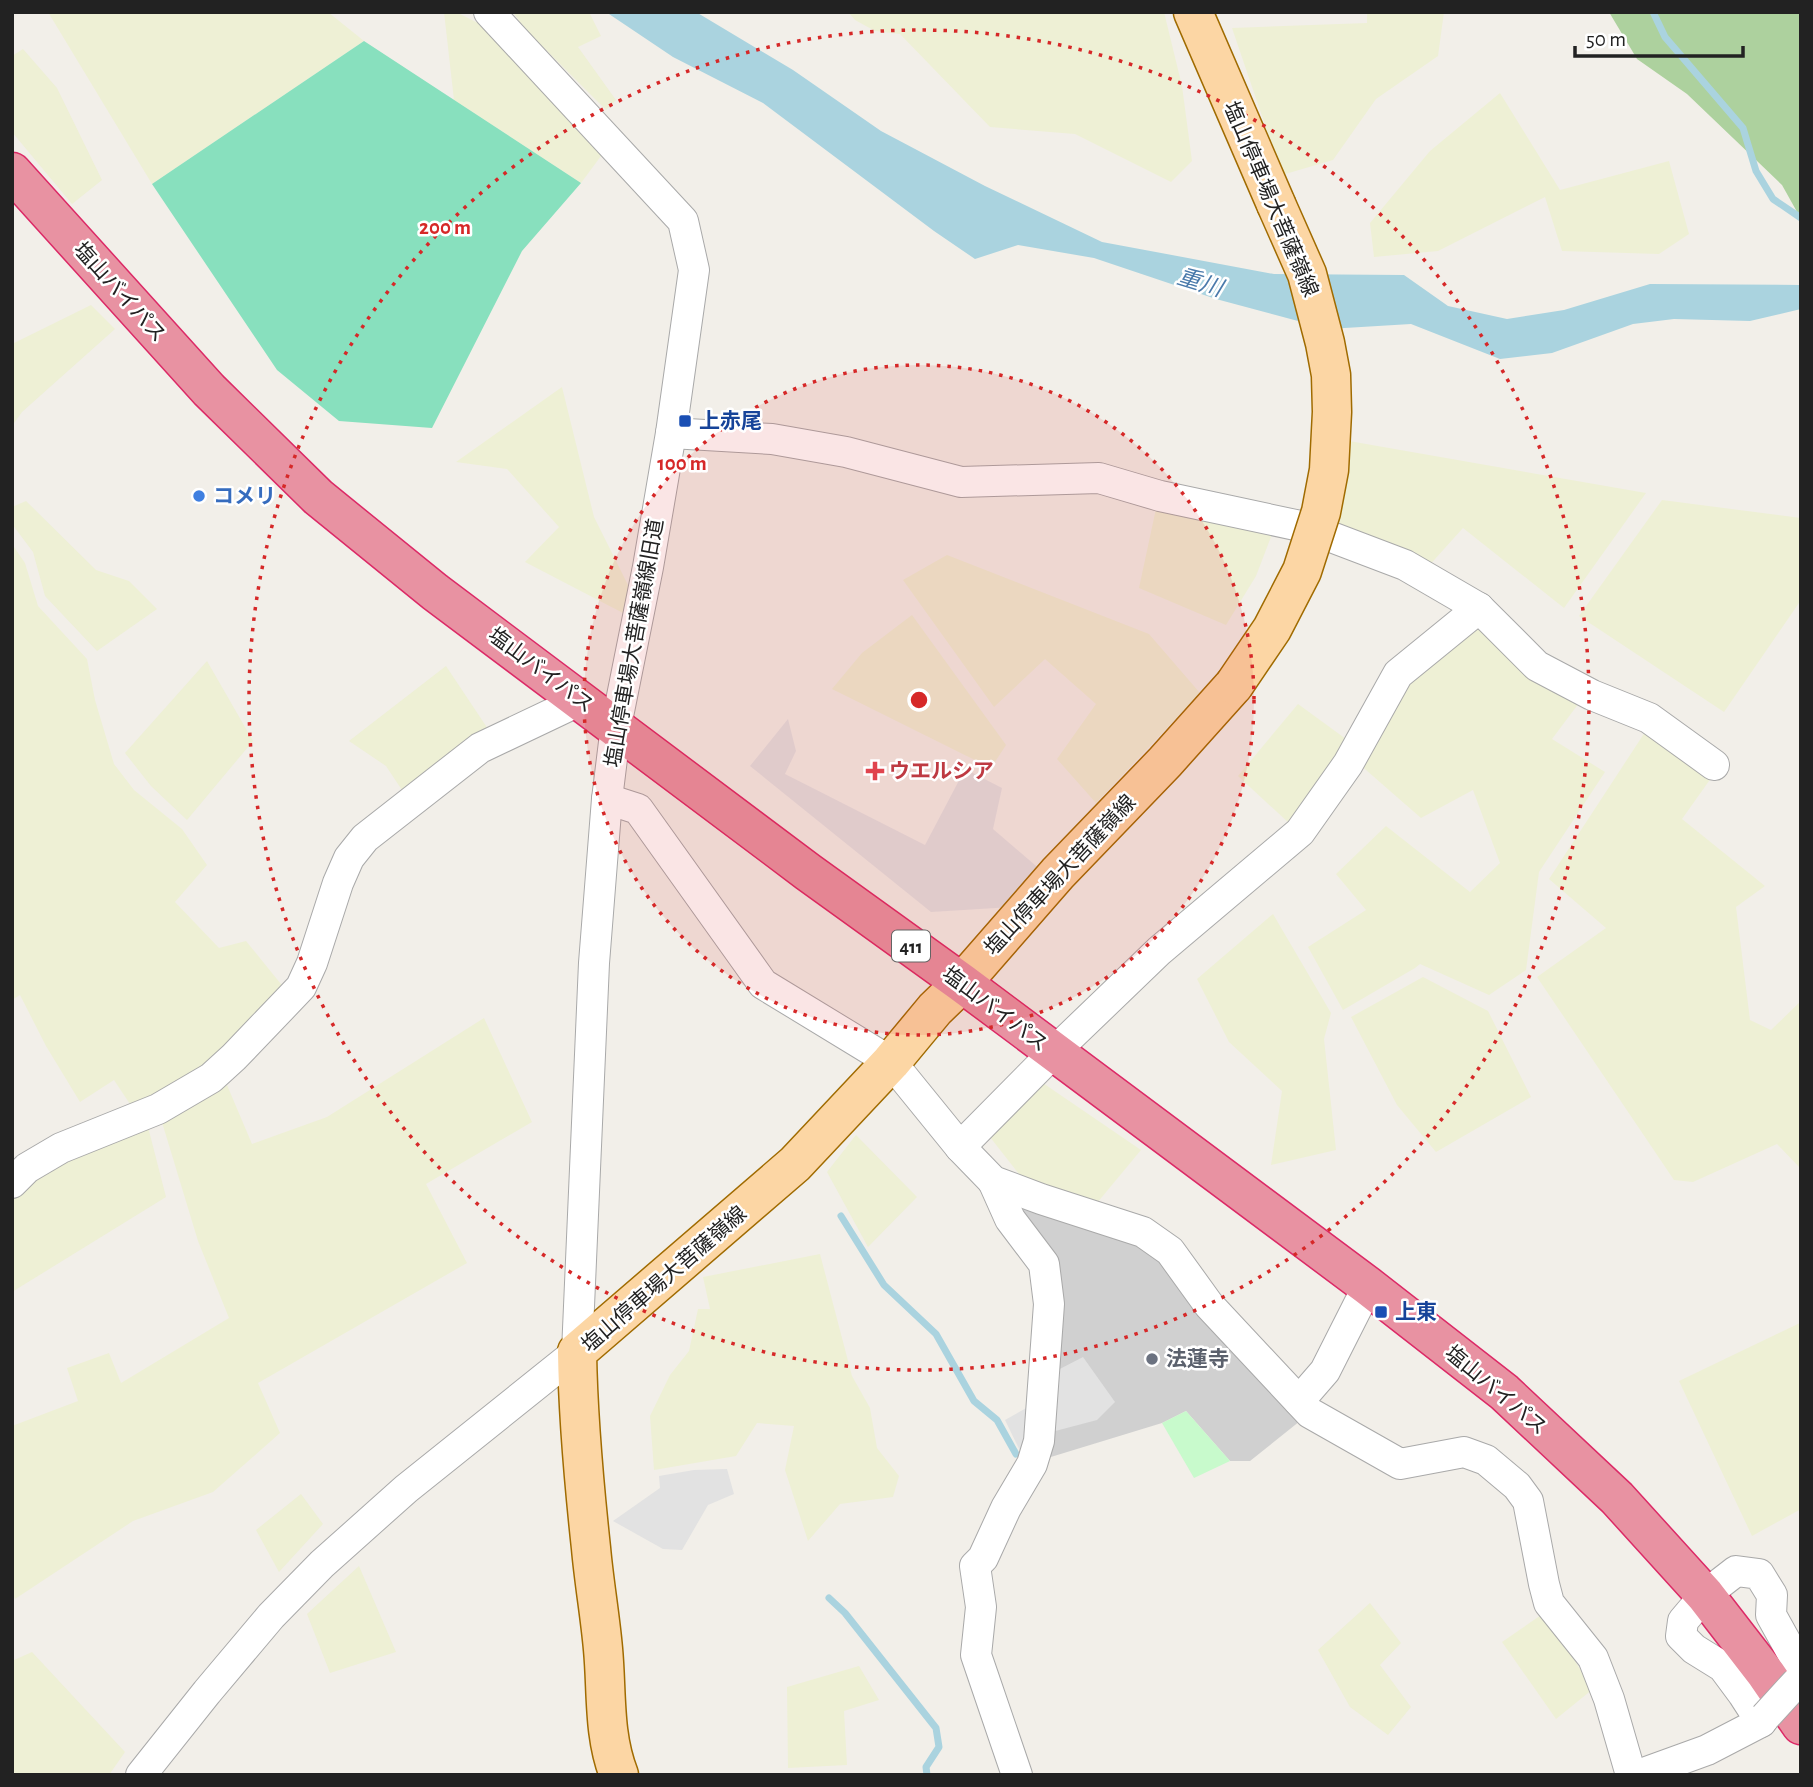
<svg xmlns="http://www.w3.org/2000/svg" width="1813" height="1787" viewBox="0 0 1813 1787" font-family="'Alegreya Sans','Noto Sans JP',sans-serif">
<style>
.religious{fill:#d0d0d0}
.farmland{fill:#eef0d5}
.forest{fill:#add19e}
.park{fill:#c8facc}
.pitch{fill:#88e0be}
.parking{fill:#e2e2e2}
.water{fill:#aad3df}
.lines{fill:none;stroke-linecap:round;stroke-linejoin:round}
.stream{stroke:#aad3df;stroke-width:7}
.minor-casing{stroke:#a9a9a9;stroke-width:32}
.major-casing{stroke:#a06b00;stroke-width:41}
.highway-casing{stroke:#dc2a67;stroke-width:41}
.minor{stroke:#fff;stroke-width:30}
.major{stroke:#fcd6a4;stroke-width:38}
.highway{stroke:#e892a2;stroke-width:38}
.minor-bridge-casing{stroke:#a9a9a9;stroke-width:32;stroke-linecap:butt}
.major-bridge-casing{stroke:#a06b00;stroke-width:41;stroke-linecap:butt}
.minor-bridge{stroke:#fff;stroke-width:30}
.major-bridge{stroke:#fcd6a4;stroke-width:38}
.ring{fill:none;stroke:#d62828;stroke-width:3.5;stroke-dasharray:3.5 7}
.transit-dot{fill:#1a4fb4;stroke:#fff;stroke-width:2.5}
.shop-dot{fill:#3f7fe0;stroke:#fff;stroke-width:2.5}
.health-dot{fill:#e0444e;stroke:#fff;stroke-width:2.5}
.worship-dot{fill:#6b7280;stroke:#fff;stroke-width:2.5}
.labels{text-anchor:middle;stroke-width:5;stroke-linejoin:round;paint-order:stroke}
.shield{fill:#fff;stroke:#646464;stroke-width:2}
.shield-label{font-size:19px;font-weight:bold;fill:#222}
.street-label{font-size:21px;fill:#222;stroke:#fff}
.transit-label{font-size:21px;font-weight:bold;fill:#164399;stroke:#fff;text-anchor:start}
.shop-label{font-size:21px;font-weight:bold;fill:#366cbe;stroke:#fff;text-anchor:start}
.health-label{font-size:21px;font-weight:bold;fill:#be3a42;stroke:#fff;text-anchor:start}
.worship-label{font-size:21px;font-weight:bold;fill:#5b616d;stroke:#fff;text-anchor:start}
.water-label{font-size:23px;font-style:italic;fill:#4a7aab;stroke:#fff}
.centre{fill:#d62828;stroke:#fff;stroke-width:3.5}
.ring-label{font-size:21px;text-anchor:middle;font-weight:bold;fill:#d62828;stroke:#fff;stroke-width:5;stroke-linejoin:round;paint-order:stroke}
</style>
<rect width="100%" height="100%" fill="#f2efe9"/>
<!-- religious -->
<polygon class="religious" points="1016,1203 1157,1251 1310,1413 1250,1461 1230,1461 1186,1411 1162,1423 1041,1460 1054,1304"/>
<!-- farmland -->
<g class="farmland">
<polygon points="48,12 328,12 364,41 152,184"/>
<polygon points="444,12 456,12 482,25 604,152 581,183 454,100"/>
<polygon points="513,12 589,12 601,36 578,47 616,100 606,110 524,28"/>
<polygon points="848,12 1164,12 1182,86 1192,161 1171,182 1075,134 990,127 900,34 875,31 855,20"/>
<polygon points="1367,12 1444,12 1438,56 1376,99 1333,160 1282,175 1232,28 1367,23"/>
<polygon points="23,49 57,88 102,180 72,204 12,132 12,56"/>
<polygon points="1500,93 1560,190 1669,161 1689,234 1659,254 1562,251 1545,197 1438,251 1374,257 1370,223 1430,151"/>
<polygon points="91,305 115,329 22,412 12,426 12,344"/>
<polygon points="562,387 594,517 631,591 623,613 525,562 559,527 507,469 456,462"/>
<polygon points="1349,441 1646,493 1564,608 1463,528 1426,569 1336,525"/>
<polygon points="1662,500 1801,518 1801,600 1724,712 1579,616"/>
<polygon points="26,501 96,570 129,581 157,609 97,651 45,596 33,552 12,524 12,507"/>
<polygon points="1157,504 1274,529 1256,576 1226,625 1139,588"/>
<polygon points="12,544 25,563 38,606 87,659 95,700 114,764 134,790 182,829 207,865 175,902 219,948 246,941 285,989 201,1073 134,1110 114,1080 80,1102 46,1046 20,995 12,1000"/>
<polygon points="947,555 1149,634 1200,693 1096,803 1057,759 1096,704 1045,659 994,707 903,580"/>
<polygon points="912,615 1006,745 991,768 832,689 862,653"/>
<polygon points="1480,619 1582,699 1552,739 1605,772 1539,872 1526,970 1489,995 1420,964 1415,968 1343,1010 1308,947 1366,910 1336,874 1386,826 1470,892 1500,863 1473,790 1421,818 1358,763 1404,678"/>
<polygon points="207,661 253,741 187,820 151,786 125,753"/>
<polygon points="446,666 490,732 404,793 386,766 349,741"/>
<polygon points="1298,704 1346,739 1290,824 1238,776"/>
<polygon points="1649,726 1714,774 1682,819 1765,886 1736,907 1750,1020 1771,1030 1801,1001 1801,1169 1777,1144 1693,1182 1674,1180 1537,977 1606,928 1549,879"/>
<polygon points="1273,914 1331,1013 1324,1039 1336,1150 1271,1165 1282,1091 1229,1042 1197,979"/>
<polygon points="1423,977 1488,1011 1531,1097 1436,1152 1397,1105 1351,1017"/>
<polygon points="484,1018 532,1122 426,1184 467,1263 258,1383 280,1433 213,1492 133,1521 15,1599 12,1591 12,1426 78,1401 67,1368 109,1353 121,1383 229,1318 198,1241 161,1119 227,1085 252,1144 327,1117"/>
<polygon points="1037,1079 1141,1150 1092,1209 1030,1188 986,1132"/>
<polygon points="147,1123 166,1197 12,1292 12,1195 29,1178"/>
<polygon points="856,1135 917,1197 868,1247 827,1172"/>
<polygon points="820,1254 852,1376 870,1408 877,1448 899,1476 893,1497 840,1504 808,1541 785,1470 794,1426 757,1423 736,1456 654,1470 650,1416 670,1375 689,1351 698,1309 710,1309 703,1277"/>
<polygon points="1800,1323 1801,1509 1752,1536 1679,1381"/>
<polygon points="301,1494 323,1524 279,1572 256,1530"/>
<polygon points="359,1566 396,1652 330,1673 307,1614"/>
<polygon points="1370,1603 1401,1643 1380,1665 1411,1707 1388,1735 1350,1707 1318,1650"/>
<polygon points="1544,1613 1593,1689 1556,1719 1502,1642"/>
<polygon points="32,1652 125,1752 109,1775 12,1775 12,1661"/>
<polygon points="859,1666 879,1700 844,1711 847,1765 788,1768 787,1687"/>
</g>
<!-- forest -->
<polygon class="forest" points="1609,12 1801,12 1801,219 1782,185 1687,94 1637,59"/>
<!-- park -->
<polygon class="park" points="1186,1411 1230,1461 1194,1478 1162,1423"/>
<!-- pitch -->
<polygon class="pitch" points="364,41 581,183 522,251 432,428 339,421 277,370 152,184"/>
<!-- parking -->
<g class="parking">
<polygon points="788,719 796,751 785,774 925,845 965,769 1002,788 993,829 1042,871 1012,907 931,912 750,766"/>
<polygon points="1083,1357 1115,1402 1097,1420 1044,1434 1054,1372"/>
<polygon points="1030,1406 1025,1461 1005,1420"/>
<polygon points="727,1469 734,1494 708,1505 682,1550 663,1549 613,1521 660,1488 659,1476 694,1470"/>
</g>
<!-- water -->
<polygon class="water" points="606,12 696,12 793,70 881,131 985,186 1102,242 1274,274 1404,275 1448,306 1507,319 1564,310 1650,284 1801,285 1801,309 1750,321 1674,319 1633,324 1552,353 1500,359 1411,324 1328,329 1216,299 1094,258 1018,245 975,259 934,231 763,103 673,57"/>
<g class="lines">
<!-- stream -->
<g class="stream">
<polyline points="1653,12 1665,37 1743,128 1756,171 1773,199 1801,218"/>
<polyline points="841,1216 884,1285 936,1334 974,1401 997,1420 1016,1454"/>
<polyline points="829,1598 845,1613 936,1728 939,1747 926,1767 927,1775"/>
</g>
<defs>
<g id="minor">
<polyline points="671,433 772,439 846,452 961,482 1099,478 1160,496 1305,527 1405,565 1479,608 1537,666 1592,695 1649,718 1714,765"/>
<polyline points="607,799 638,809 763,984 891,1062 960,1147 993,1181 1041,1199 1143,1232 1170,1251 1209,1305 1310,1413 1400,1464 1464,1452 1486,1460 1517,1486 1528,1501 1544,1584 1549,1603 1593,1658 1609,1699 1631,1775"/>
<polyline points="960,1147 1054,1052 1159,951 1300,832 1348,764 1398,674 1479,608"/>
<polyline points="993,1181 1010,1219 1044,1264 1049,1304 1039,1441 1032,1464 1006,1508 983,1558 975,1566 981,1607 976,1655 1017,1775"/>
<polyline points="12,1183 27,1168 61,1148 158,1109 211,1078 234,1057 301,987 312,963 338,883 349,858 365,838 480,748 581,700"/>
<polyline points="1299,1401 1325,1371 1368,1286"/>
<polyline points="1761,1722 1743,1694 1723,1667 1694,1649 1681,1636 1683,1621 1705,1595 1736,1571 1759,1574 1772,1595 1771,1615 1801,1669"/>
<polyline points="141,1775 207,1692 271,1616 322,1564 406,1489 577,1352 594,963 607,799 616,726 648,567 671,433 694,270 683,221 489,12"/>
<polyline points="1638,1775 1707,1750 1761,1722 1765,1717"/>
</g>
<g id="major">
<polyline points="1193,12 1276,204"/>
<path d="M619 1775C603 1735 607 1691 603 1649 600 1615 594 1582 591 1548 584 1483 578 1418 577 1352L795 1164 891 1062 935 1009 962 983 1058 873 1165 762 1234 685"/>
</g>
<polyline id="highway" points="12,172 209,390 318,497 435,592 808,872 962,983 1368,1286 1504,1392 1617,1498 1705,1595 1766,1674 1801,1725"/>
</defs>
<!-- minor casing -->
<use href="#minor" class="minor-casing"/>
<!-- major casing -->
<use href="#major" class="major-casing"/>
<!-- highway casing -->
<use href="#highway" class="highway-casing"/>
<!-- minor -->
<use href="#minor" class="minor"/>
<!-- major -->
<use href="#major" class="major"/>
<!-- highway -->
<use href="#highway" class="highway"/>
<defs>
<polyline id="minor-bridge" points="1765,1717 1797,1682"/>
<polyline id="major-bridge" points="1234,685 1272,629 1302,571 1321,512 1329,470 1332,412 1331,375 1325,343 1307,274 1276,204"/>
</defs>
<!-- minor-bridge casing -->
<use href="#minor-bridge" class="minor-bridge-casing"/>
<!-- major-bridge casing -->
<use href="#major-bridge" class="major-bridge-casing"/>
<!-- minor-bridge -->
<use href="#minor-bridge" class="minor-bridge"/>
<!-- major-bridge -->
<use href="#major-bridge" class="major-bridge"/>
</g>
<!-- distance rings -->
<circle cx="919" cy="700" r="335" fill="#d62828" fill-opacity=".12"/>
<g class="ring">
<circle cx="919" cy="700" r="335"/>
<circle cx="919" cy="700" r="670"/>
</g>
<!-- markers -->
<g class="transit-dot">
<rect x="678" y="414" width="14" height="14" rx="3.5"/>
<rect x="1374" y="1305" width="14" height="14" rx="3.5"/>
</g>
<circle class="shop-dot" cx="199" cy="496" r="7"/>
<path class="health-dot" d="M871.5 760.5h7v7h7v7h-7v7h-7v-7h-7v-7h7z"/>
<circle class="worship-dot" cx="1152" cy="1359" r="7"/>
<g class="labels">
<!-- shield labels -->
<rect class="shield" x="892" y="930.5" width="38" height="31" rx="5"/>
<g class="shield-label">
<text x="911" y="953">411</text>
</g>
<!-- street labels -->
<g class="street-label">
<text transform="translate(1271 199) rotate(67)" y="7">塩山停車場大菩薩嶺線</text>
<text transform="translate(120 292) rotate(48)" y="7">塩山バイパス</text>
<text transform="translate(634 643) rotate(-80)" y="7">塩山停車場大菩薩嶺線旧道</text>
<text transform="translate(541 670) rotate(37)" y="7">塩山バイパス</text>
<text transform="translate(1060 875) rotate(-47)" y="7">塩山停車場大菩薩嶺線</text>
<text transform="translate(995 1009) rotate(37)" y="7">塩山バイパス</text>
<text transform="translate(664 1279) rotate(-41)" y="7">塩山停車場大菩薩嶺線</text>
<text transform="translate(1496 1390) rotate(40)" y="7">塩山バイパス</text>
</g>
<!-- transit labels -->
<g class="transit-label">
<text x="699" y="428">上赤尾</text>
<text x="1395" y="1319">上東</text>
</g>
<!-- shop labels -->
<g class="shop-label">
<text x="213" y="503">コメリ</text>
</g>
<!-- health labels -->
<g class="health-label">
<text x="889" y="778">ウエルシア</text>
</g>
<!-- worship labels -->
<g class="worship-label">
<text x="1166" y="1366">法蓮寺</text>
</g>
<!-- water labels -->
<g class="water-label">
<text transform="translate(1200 282) rotate(17)" y="8">重川</text>
</g>
</g>
<circle cx="919" cy="700" r="10" class="centre"/>
<g class="ring-label">
<text x="445" y="234">200 m</text>
<text x="682" y="470">100 m</text>
</g>
<!-- border -->
<rect width="1813" height="1787" fill="none" stroke="#222222" stroke-width="28"/>
<!-- scale -->
<path d="M1575 46v10h168v-10" fill="none" stroke="#222222" stroke-width="3.5"/>
<text x="1586" y="46" font-size="21" fill="#222222" stroke="#ffffff" stroke-width="5" paint-order="stroke">50 m</text>
</svg>
